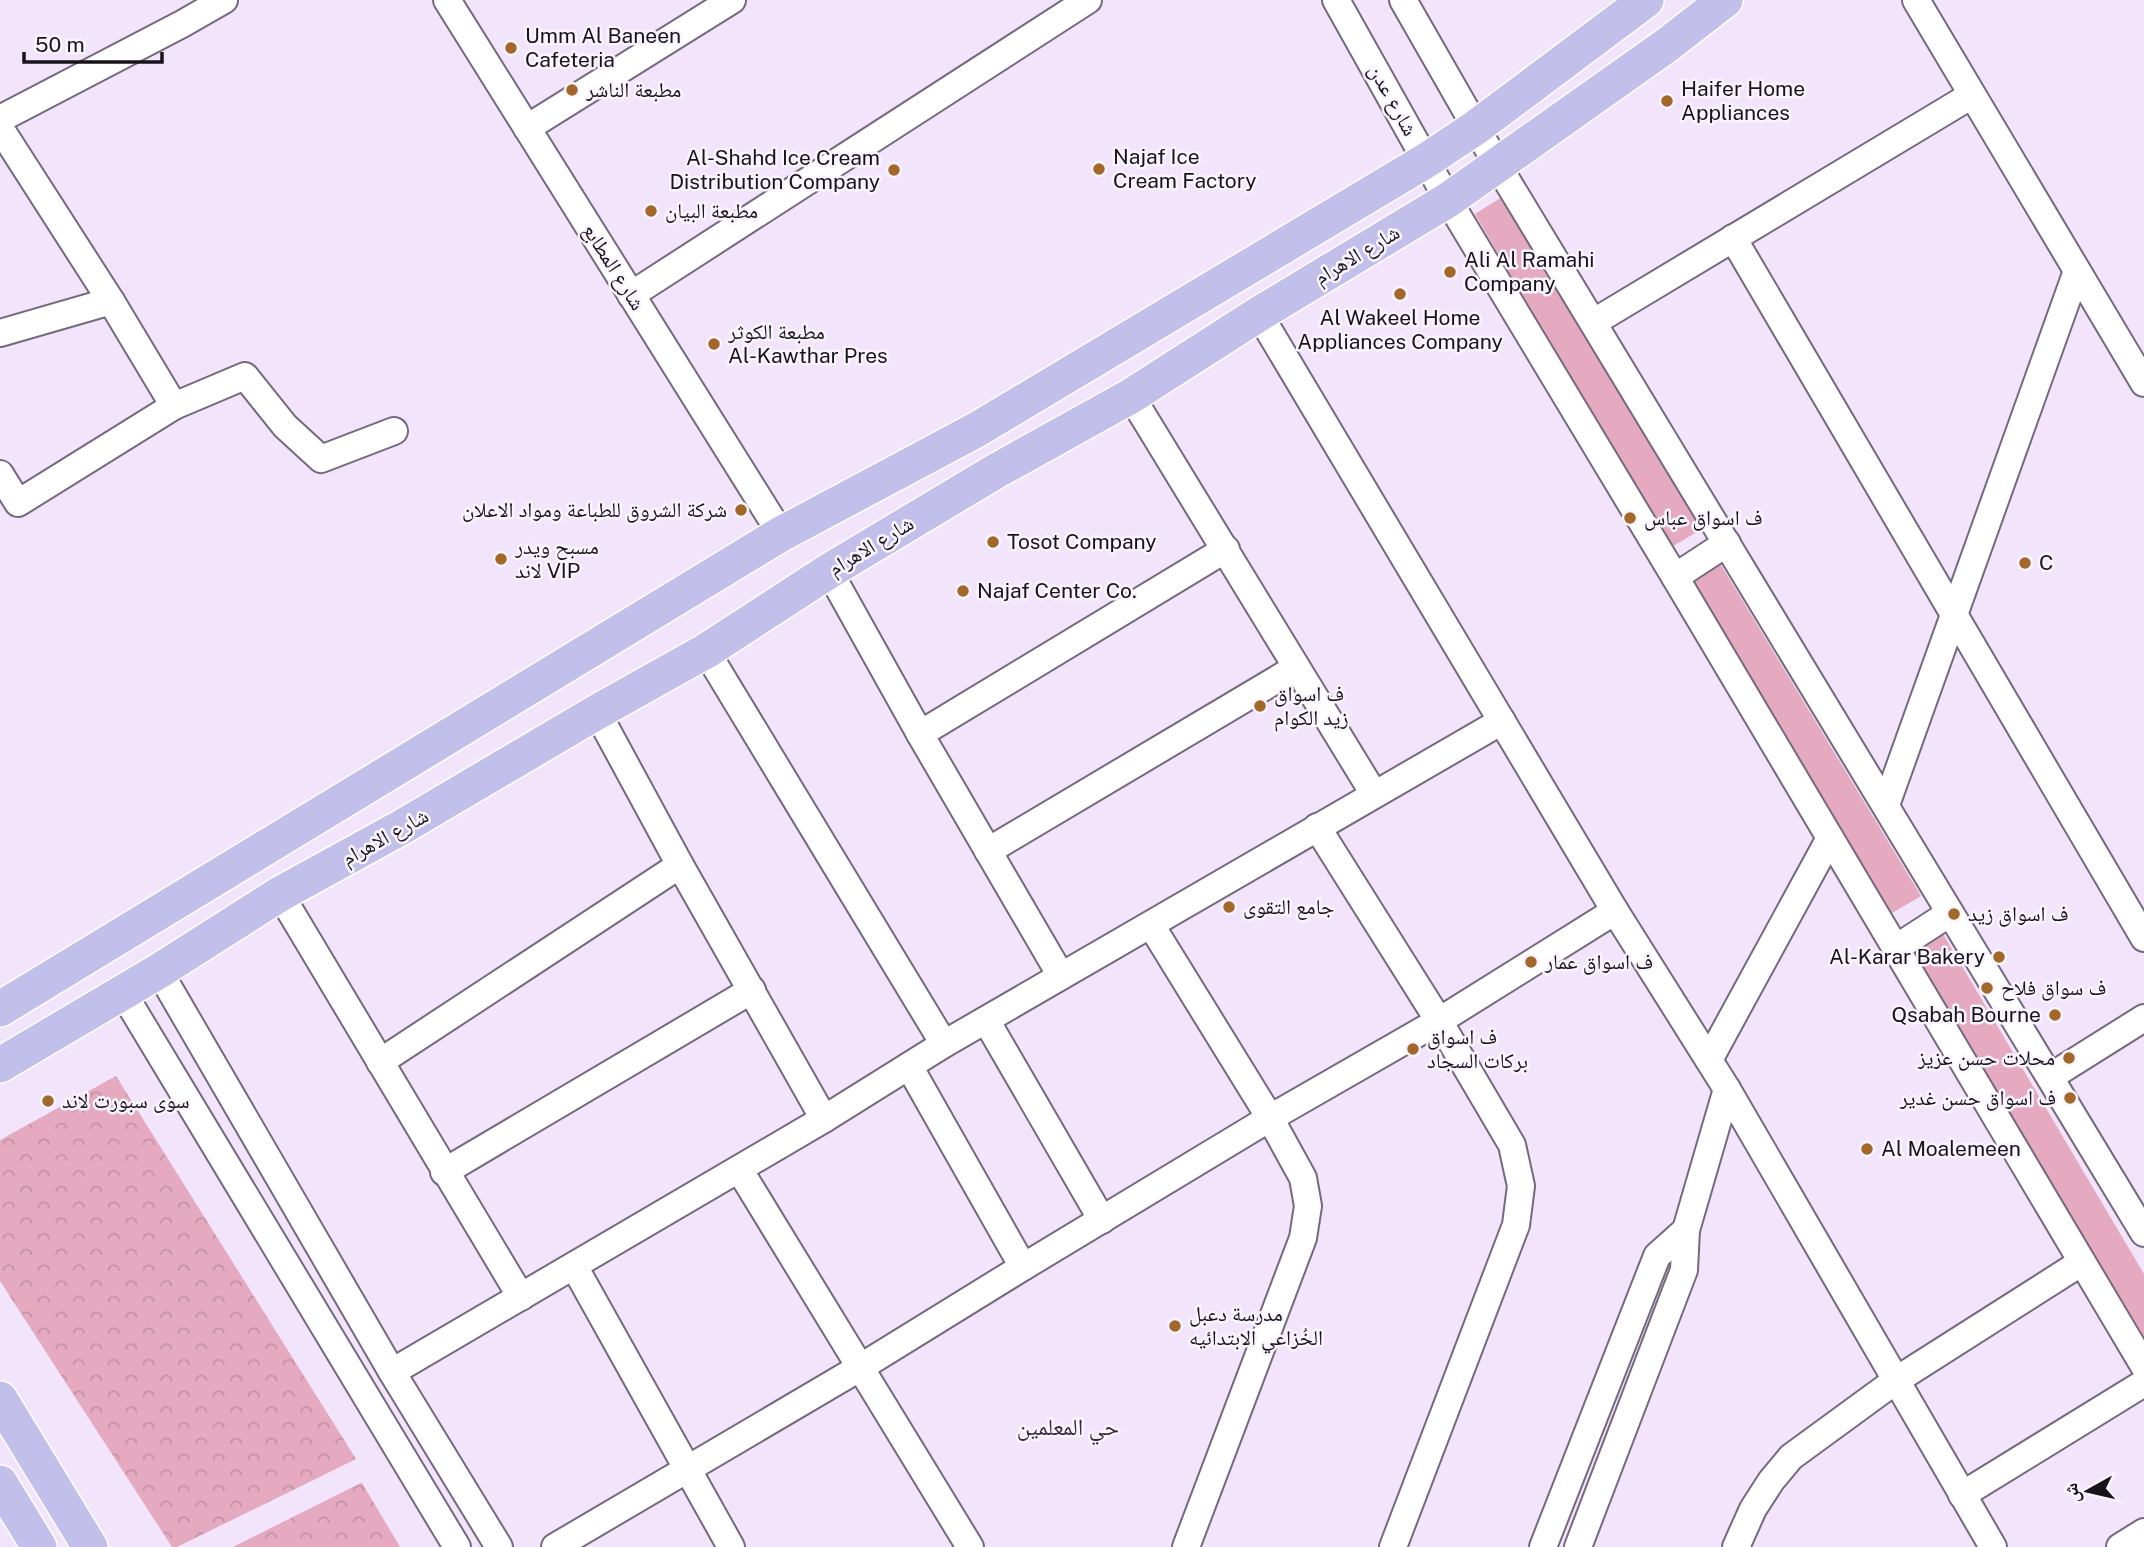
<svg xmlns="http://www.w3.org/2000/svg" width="2144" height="1547" viewBox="0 0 2144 1547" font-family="'Public Sans','Noto Naskh Arabic',sans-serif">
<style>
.green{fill:#e5aabf}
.forest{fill:url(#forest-crowns)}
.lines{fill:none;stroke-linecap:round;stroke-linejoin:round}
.minor-casing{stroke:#75697e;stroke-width:30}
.major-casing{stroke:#fff;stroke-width:38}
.minor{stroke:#fff;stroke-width:26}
.major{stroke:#c3bfeb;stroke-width:35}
.poi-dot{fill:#a36829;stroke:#faf4fe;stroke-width:2.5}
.labels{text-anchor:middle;stroke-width:5;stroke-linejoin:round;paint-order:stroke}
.poi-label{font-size:21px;fill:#18131b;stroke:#faf4fe;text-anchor:start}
.street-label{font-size:21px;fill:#18131b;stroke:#faf4fe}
.neighbourhood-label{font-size:23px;fill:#34293b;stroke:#faf4fe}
</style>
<defs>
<pattern id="forest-crowns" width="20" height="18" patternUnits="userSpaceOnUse" patternTransform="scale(1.75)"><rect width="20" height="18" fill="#e5aabf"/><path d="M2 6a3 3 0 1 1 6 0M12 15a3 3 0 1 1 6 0" fill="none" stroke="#c491a4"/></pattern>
</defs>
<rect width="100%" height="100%" fill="#f1e4fb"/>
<!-- green -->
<g class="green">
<polygon points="1502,197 1705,527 1670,548 1475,214"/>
<polygon points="1718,560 1921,896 1887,916 1691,576"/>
<polygon points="1940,929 2144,1274 2144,1339 1911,950"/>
</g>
<!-- forest -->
<g class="forest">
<polygon points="116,1076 356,1459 177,1547 172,1547 0,1281 0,1140"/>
<polygon points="362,1483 400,1547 233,1547 361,1483"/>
</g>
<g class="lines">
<defs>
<g id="minor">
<polyline points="447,0 781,534"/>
<polyline points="1336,0 1448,200 1675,577 2144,1366"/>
<polyline points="1403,0 1498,166 2144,1233"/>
<polyline points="1916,0 2144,383"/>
<polyline points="0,119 182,24 224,0"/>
<polyline points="0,128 111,301 174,406 245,376 285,426 321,459 394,431"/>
<polyline points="527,128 732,0"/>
<polyline points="1733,238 2144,938"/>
<polyline points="631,295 1088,0"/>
<polyline points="1259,314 1615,911 1727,1089 1993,1547"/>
<polyline points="1594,322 1972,95"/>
<polyline points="0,333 111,301"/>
<polyline points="1131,396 1374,794"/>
<polyline points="0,474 18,503 174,406"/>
<polyline points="829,571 920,734 1061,976"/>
<polyline points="1675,577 1727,543"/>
<polyline points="706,651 944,1044"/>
<polyline points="597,712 680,865 824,1119"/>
<polyline points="920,734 1226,549"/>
<polyline points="1886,805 2077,271"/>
<polyline points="1317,827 1439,1021 1512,1145 1521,1186 1516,1225 1393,1547"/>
<polyline points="988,851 1296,668"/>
<polyline points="280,894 521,1297"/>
<polyline points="1151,925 1270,1118 1303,1178 1308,1206 1303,1238 1186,1547"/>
<polyline points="1896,948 1950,913"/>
<polyline points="159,971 392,1372 499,1547"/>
<polyline points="123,993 457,1547"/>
<polyline points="986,1020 1102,1220"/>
<polyline points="1709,1060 1830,838"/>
<polyline points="380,1062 680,865"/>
<polyline points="909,1066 1023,1267"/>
<polyline points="2050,1077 2144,1018"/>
<polyline points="739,1169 970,1547"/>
<polyline points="444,1172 752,990"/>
<polyline points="574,1266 731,1547"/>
<polyline points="392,1372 824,1119 944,1044 1502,721"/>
<polyline points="1962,1495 2144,1383"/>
<polyline points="555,1547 861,1367 1023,1267 1270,1118 1439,1021 1615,911"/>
<polyline points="1543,1547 1657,1256 1686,1230"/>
<polyline points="1578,1547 1684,1270 1686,1230 1727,1089"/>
<polyline points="1736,1547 1753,1509 1771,1481 1791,1457 1895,1381 2082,1262"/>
<polyline points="2120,1547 2144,1532"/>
</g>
<g id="major">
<polyline points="0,1009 781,534 976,430 1427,160 1475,128 1646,0"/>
<polyline points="0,1065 159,971 280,894 402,827 597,712 706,651 829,571 996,471 1131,396 1259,314 1448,200 1667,45 1725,0"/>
<polyline points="0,1399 90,1547"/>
<polyline points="0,1483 39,1547"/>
</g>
</defs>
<!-- minor casing -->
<use href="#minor" class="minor-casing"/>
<!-- major casing -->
<use href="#major" class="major-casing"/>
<!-- minor -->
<use href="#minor" class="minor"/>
<!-- major -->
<use href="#major" class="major"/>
</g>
<!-- markers -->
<g class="poi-dot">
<circle cx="511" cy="48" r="7"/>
<circle cx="572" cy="90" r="7"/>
<circle cx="1667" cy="101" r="7"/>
<circle cx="1099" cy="169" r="7"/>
<circle cx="894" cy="170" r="7"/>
<circle cx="651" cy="211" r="7"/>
<circle cx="1450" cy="272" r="7"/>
<circle cx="1400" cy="294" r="7"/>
<circle cx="714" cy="344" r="7"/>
<circle cx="741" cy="510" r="7"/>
<circle cx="1630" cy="518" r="7"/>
<circle cx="993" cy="542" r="7"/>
<circle cx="501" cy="559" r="7"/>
<circle cx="2025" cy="563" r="7"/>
<circle cx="963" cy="591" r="7"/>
<circle cx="1260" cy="706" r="7"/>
<circle cx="1229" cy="907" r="7"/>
<circle cx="1954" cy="914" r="7"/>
<circle cx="1999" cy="957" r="7"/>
<circle cx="1531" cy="962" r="7"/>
<circle cx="1987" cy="988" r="7"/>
<circle cx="2055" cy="1015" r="7"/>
<circle cx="1413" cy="1049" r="7"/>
<circle cx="2069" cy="1058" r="7"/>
<circle cx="2070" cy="1098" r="7"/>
<circle cx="48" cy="1101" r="7"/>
<circle cx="1867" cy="1149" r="7"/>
<circle cx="1175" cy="1326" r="7"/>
</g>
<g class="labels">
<!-- poi labels -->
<g class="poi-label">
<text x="525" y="43">Umm Al Baneen<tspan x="525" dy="24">Cafeteria</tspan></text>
<text x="1681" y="96">Haifer Home<tspan x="1681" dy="24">Appliances</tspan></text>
<text x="586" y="97">مطبعة الناشر</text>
<text x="1113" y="164">Najaf Ice<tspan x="1113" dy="24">Cream Factory</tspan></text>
<text x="880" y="165" text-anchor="end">Al-Shahd Ice Cream<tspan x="880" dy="24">Distribution Company</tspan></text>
<text x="665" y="218">مطبعة البيان</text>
<text x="1464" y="267">Ali Al Ramahi<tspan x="1464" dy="24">Company</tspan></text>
<text x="1400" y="325" text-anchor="middle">Al Wakeel Home<tspan x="1400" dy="24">Appliances Company</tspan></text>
<text x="728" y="339">مطبعة الكوثر<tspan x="728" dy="24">Al-Kawthar Pres</tspan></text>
<text x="727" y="517" text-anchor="end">شركة الشروق للطباعة ومواد الاعلان</text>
<text x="1644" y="525">ف اسواق عباس</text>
<text x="1007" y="549">Tosot Company</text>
<text x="515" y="554">مسبح ويدر<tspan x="515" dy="24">لاند VIP</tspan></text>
<text x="2039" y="570">C</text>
<text x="977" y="598">Najaf Center Co.</text>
<text x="1274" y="701">ف اسواق<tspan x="1274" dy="24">زيد الكوام</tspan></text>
<text x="1243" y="914">جامع التقوى</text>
<text x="1968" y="921">ف اسواق زيد</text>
<text x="1985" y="964" text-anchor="end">Al-Karar Bakery</text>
<text x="1545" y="969">ف اسواق عمار</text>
<text x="2001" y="995">ف سواق فلاح</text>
<text x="2041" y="1022" text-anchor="end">Qsabah Bourne</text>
<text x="1427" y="1044">ف اسواق<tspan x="1427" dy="24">بركات السجاد</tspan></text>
<text x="2055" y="1065" text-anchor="end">محلات حسن عزيز</text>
<text x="2056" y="1105" text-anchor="end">ف اسواق حسن غدير</text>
<text x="62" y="1108">سوى سبورت لاند</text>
<text x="1881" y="1156">Al Moalemeen</text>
<text x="1189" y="1321">مدرسة دعبل<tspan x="1189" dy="24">الخُزاعي الابتدائيه</tspan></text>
</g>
<!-- street labels -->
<g class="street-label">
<text transform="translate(1393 100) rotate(61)" y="7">شارع عدن</text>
<text transform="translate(1357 255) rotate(-31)" y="7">شارع الاهرام</text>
<text transform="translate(614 267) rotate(58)" y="7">شارع المطابع</text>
<text transform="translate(871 546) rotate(-31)" y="7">شارع الاهرام</text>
<text transform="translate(385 837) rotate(-29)" y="7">شارع الاهرام</text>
</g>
<!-- neighbourhood labels -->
<g class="neighbourhood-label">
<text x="1068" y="1435">حي المعلمین</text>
</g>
</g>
<!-- north arrow -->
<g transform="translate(2088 1491) rotate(262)" stroke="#faf4fe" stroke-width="5" paint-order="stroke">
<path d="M0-5L12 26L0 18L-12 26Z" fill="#18131b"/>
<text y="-10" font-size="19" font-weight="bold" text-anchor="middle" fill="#18131b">ش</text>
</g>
<!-- scale -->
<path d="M24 52v10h138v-10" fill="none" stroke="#18131b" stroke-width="3.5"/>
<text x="35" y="52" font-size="21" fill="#18131b" stroke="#faf4fe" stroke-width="5" paint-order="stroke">50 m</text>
</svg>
